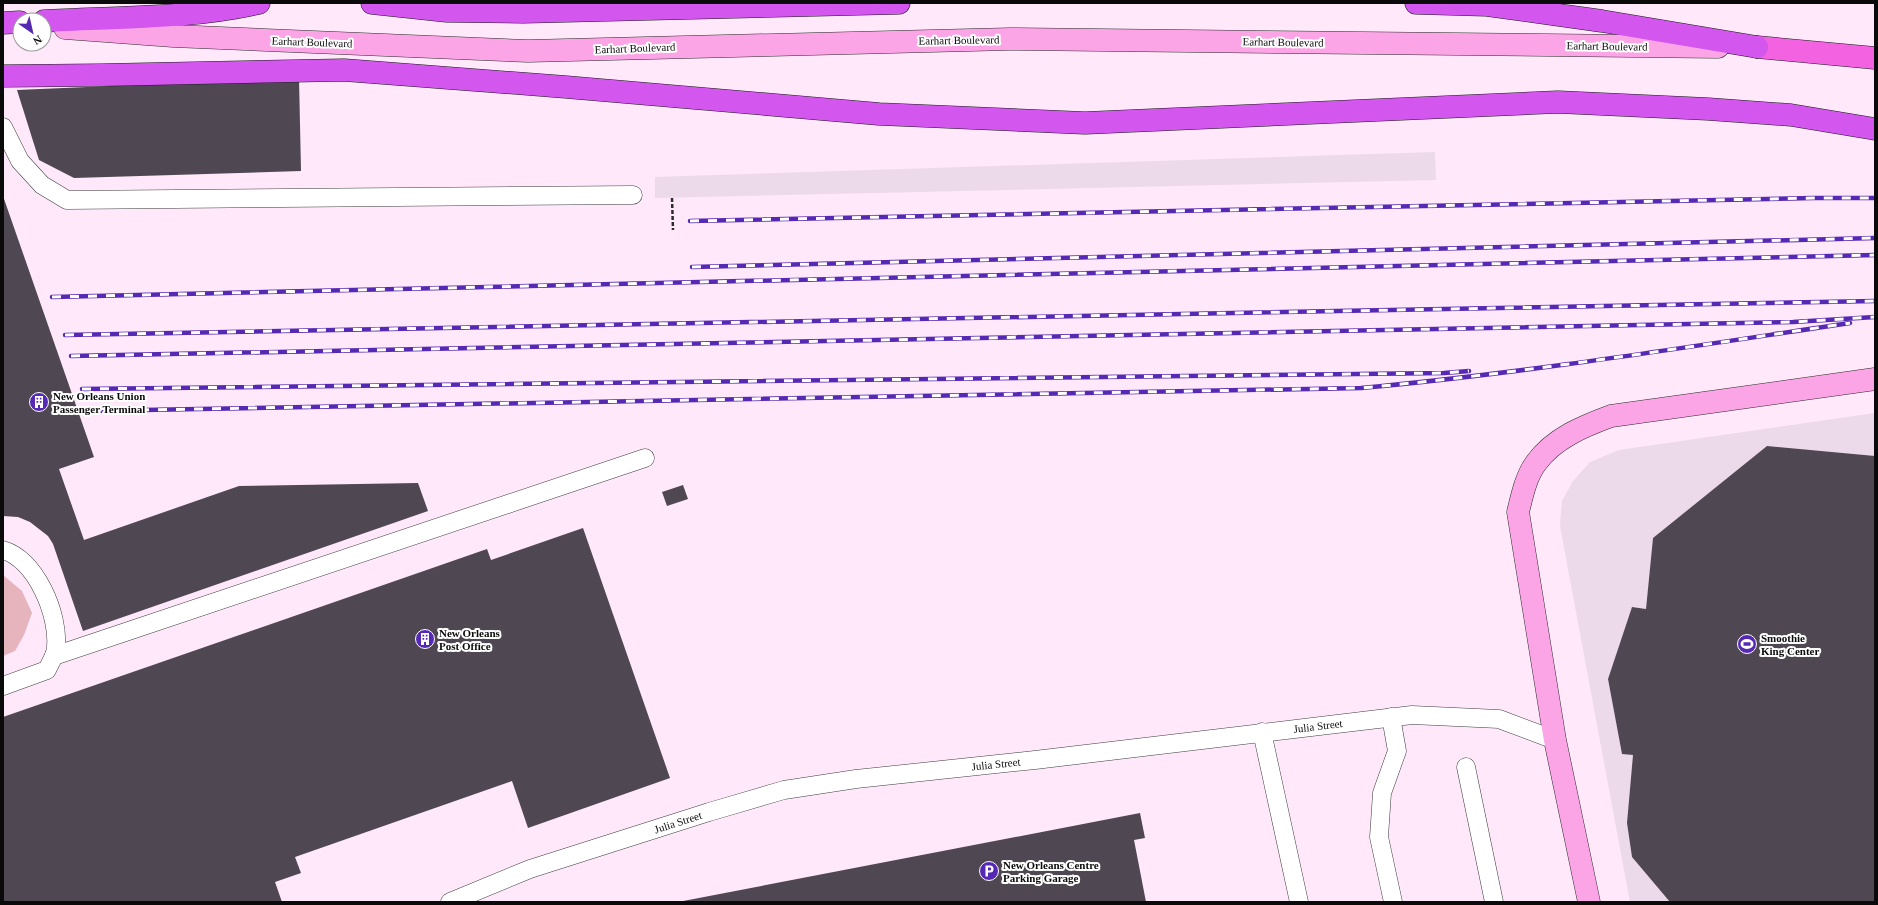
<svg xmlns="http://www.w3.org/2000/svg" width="1878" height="905" viewBox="0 0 1878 905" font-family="Georgia,serif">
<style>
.green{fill:#e6b4bc}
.plaza{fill:#ecd9ea}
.building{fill:#4f4752}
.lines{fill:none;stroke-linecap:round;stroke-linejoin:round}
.lane-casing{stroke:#3d3d3d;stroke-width:19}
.secondary-casing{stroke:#2c2c2c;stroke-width:23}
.primary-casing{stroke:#1b1b1b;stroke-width:23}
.highway-casing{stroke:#1b1b1b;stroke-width:23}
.path{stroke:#2c2c2c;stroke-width:2.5;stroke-dasharray:4 2;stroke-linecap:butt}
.lane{stroke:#fff;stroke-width:18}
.secondary{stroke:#fca5e6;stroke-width:22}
.primary{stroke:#f363e1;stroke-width:22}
.highway{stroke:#d356ee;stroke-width:22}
.rail-casing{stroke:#5529b3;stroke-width:4.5}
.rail{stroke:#fff;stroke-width:3;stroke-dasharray:9;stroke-linecap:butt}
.labels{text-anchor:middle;stroke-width:4;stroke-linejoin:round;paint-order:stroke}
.street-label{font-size:11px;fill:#0a0a0a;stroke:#fff}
.poi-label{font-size:11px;font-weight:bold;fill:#0a0a0a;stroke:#fff;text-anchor:start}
</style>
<rect width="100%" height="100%" fill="#fee8fa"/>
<!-- green -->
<polygon class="green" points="3,575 22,591 32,613 24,635 15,651 3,656"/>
<!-- plaza -->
<g class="plaza">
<polygon points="1435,152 1436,180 655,198 655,177"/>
<polygon points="1875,413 1875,456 1767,446 1653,538 1646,609 1632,607 1608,679 1622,754 1633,755 1627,823 1632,857 1670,902 1630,902 1560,526 1562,501 1573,481 1590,462 1619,450"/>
</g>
<!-- building -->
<g class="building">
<polygon points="299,78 301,171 74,178 39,160 17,90"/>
<polygon points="3,196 94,457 59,469 84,540 239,486 418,483 428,511 83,631 53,544 48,536 30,522 18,517 3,516"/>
<polygon points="1767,446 1875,456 1875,902 1670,902 1632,857 1627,823 1633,755 1622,754 1608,679 1632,607 1646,609 1653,538"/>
<polygon points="683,485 688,499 667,506 662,492"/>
<polygon points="583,528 670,778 528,828 512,781 295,857 301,873 275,882 282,902 3,902 3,717 487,549 491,560"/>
<polygon points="1140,813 1145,838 1134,840 1146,902 678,902"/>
</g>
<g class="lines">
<defs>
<g id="lane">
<polyline points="3,127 20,161 42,185 67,200 633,195"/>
<path d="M3 550C36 560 59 614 56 647 56 655 50 663 47 670L3 686"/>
<polyline points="54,656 645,458"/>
<polyline points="1391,717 1397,751 1382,793 1379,837 1393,902"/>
<polyline points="1262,732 1299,902"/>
<polyline points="1466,767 1494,902"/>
<polyline points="450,902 530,869 709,812 784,790 856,779 1035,760 1412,715 1499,719 1555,740"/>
</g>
<g id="secondary">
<polyline points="65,28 173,36 528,51 1010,39 1718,47"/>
<path d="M1589 902 1555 740 1518 512C1522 496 1526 476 1536 463 1554 438 1584 426 1611 416L1875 379"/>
</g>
<polyline id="primary" points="1757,47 1875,58"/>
<g id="highway">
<polyline points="372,3 447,11 523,12 899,3"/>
<polyline points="1416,3 1487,5 1602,21 1757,47"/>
<path d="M44 21C115 17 189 19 259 3"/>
<polyline points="3,23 20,22"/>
<polyline points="3,76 101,75 344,70 566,87 879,114 1085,123 1558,102 1708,109 1791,115 1875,129"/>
</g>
</defs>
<!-- lane casing -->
<use href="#lane" class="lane-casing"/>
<!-- secondary casing -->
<use href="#secondary" class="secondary-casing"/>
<!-- primary casing -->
<use href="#primary" class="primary-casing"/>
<!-- highway casing -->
<use href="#highway" class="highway-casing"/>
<!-- path -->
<polyline class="path" points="672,198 673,230"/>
<!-- lane -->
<use href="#lane" class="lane"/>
<!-- secondary -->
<use href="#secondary" class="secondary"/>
<!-- primary -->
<use href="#primary" class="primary"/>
<!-- highway -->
<use href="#highway" class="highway"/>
<defs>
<g id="rail">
<polyline points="690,221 1813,198 1875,198"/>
<polyline points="692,267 1875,238"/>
<polyline points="52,297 1875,255"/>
<polyline points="65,335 1875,301"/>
<polyline points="71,356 1793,322 1875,317"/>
<polyline points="82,389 1444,373 1469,371"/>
<path d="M86 411 1361 388C1525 373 1687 347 1850 323"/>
</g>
</defs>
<!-- rail casing -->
<use href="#rail" class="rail-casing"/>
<!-- rail -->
<use href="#rail" class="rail"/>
</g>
<!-- icons -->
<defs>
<symbol id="building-disc" viewBox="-11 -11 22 22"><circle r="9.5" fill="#5529b3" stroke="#fff"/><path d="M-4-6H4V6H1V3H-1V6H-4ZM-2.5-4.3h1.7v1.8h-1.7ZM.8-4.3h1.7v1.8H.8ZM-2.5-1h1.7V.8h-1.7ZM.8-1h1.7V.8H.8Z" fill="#fff"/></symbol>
<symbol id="stadium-disc" viewBox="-11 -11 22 22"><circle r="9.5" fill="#5529b3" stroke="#fff"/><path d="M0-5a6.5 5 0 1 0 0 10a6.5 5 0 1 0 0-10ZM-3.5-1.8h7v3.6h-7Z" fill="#fff"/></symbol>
<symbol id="parking-disc" viewBox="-11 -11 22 22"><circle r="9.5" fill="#5529b3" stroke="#fff"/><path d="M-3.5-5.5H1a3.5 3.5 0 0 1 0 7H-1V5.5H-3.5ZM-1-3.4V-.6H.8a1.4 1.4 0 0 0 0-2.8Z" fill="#fff"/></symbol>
</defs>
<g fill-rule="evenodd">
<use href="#building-disc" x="28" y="391" width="22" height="22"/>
<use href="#building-disc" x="414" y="628" width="22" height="22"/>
<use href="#stadium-disc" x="1736" y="633" width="22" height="22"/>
<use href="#parking-disc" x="978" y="860" width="22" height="22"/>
</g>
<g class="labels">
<!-- street labels -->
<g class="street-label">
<text transform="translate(959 40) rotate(-1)" y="4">Earhart Boulevard</text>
<text transform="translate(312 42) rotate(2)" y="4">Earhart Boulevard</text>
<text transform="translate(1283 42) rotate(1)" y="4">Earhart Boulevard</text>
<text transform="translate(1607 46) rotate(1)" y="4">Earhart Boulevard</text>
<text transform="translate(635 48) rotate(-2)" y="4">Earhart Boulevard</text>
<text transform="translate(1318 726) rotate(-7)" y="4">Julia Street</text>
<text transform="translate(996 764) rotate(-6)" y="4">Julia Street</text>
<text transform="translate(678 822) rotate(-18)" y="4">Julia Street</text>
</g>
<!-- poi labels -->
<g class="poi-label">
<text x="53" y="400">New Orleans Union<tspan x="53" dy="13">Passenger Terminal</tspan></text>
<text x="439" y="637">New Orleans<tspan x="439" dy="13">Post Office</tspan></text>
<text x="1761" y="642">Smoothie<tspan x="1761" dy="13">King Center</tspan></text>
<text x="1003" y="869">New Orleans Centre<tspan x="1003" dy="13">Parking Garage</tspan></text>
</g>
</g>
<!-- border -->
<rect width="1878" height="905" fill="none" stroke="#0a0a0a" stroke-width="8"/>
<!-- north arrow -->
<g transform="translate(32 32) rotate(146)"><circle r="19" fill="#ffffff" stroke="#9d9d9d"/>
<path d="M0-3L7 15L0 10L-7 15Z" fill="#5529b3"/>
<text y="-6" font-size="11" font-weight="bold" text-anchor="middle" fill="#0a0a0a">N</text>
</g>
</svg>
